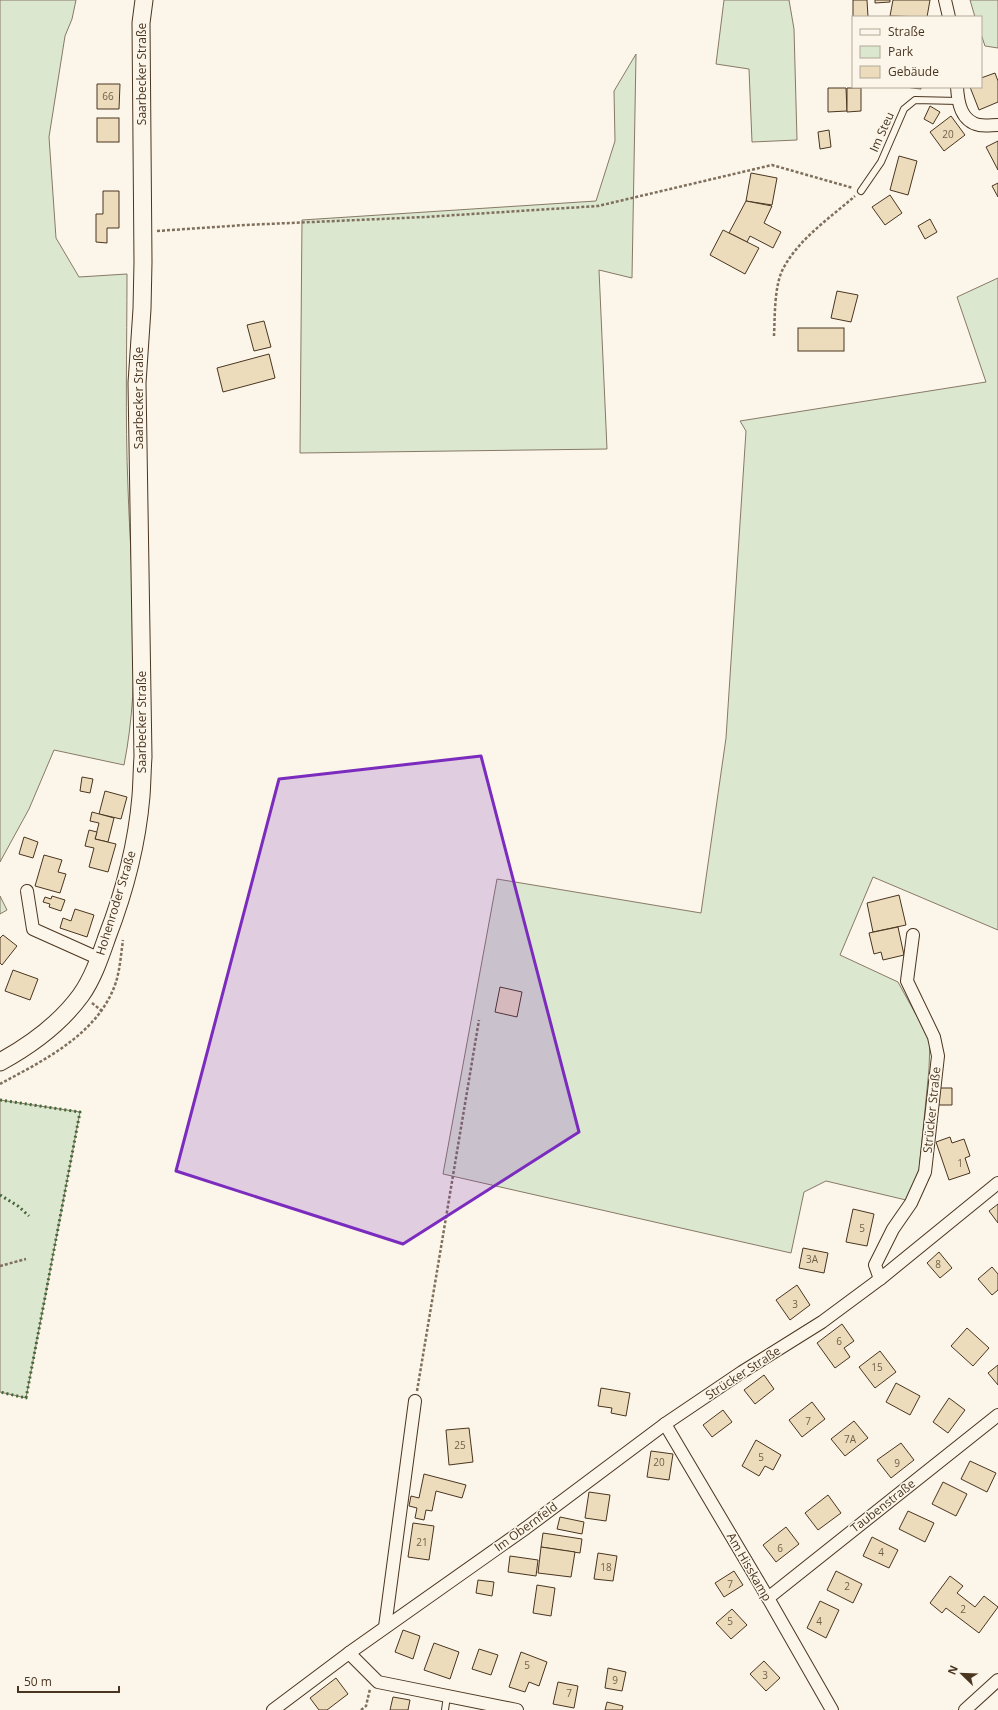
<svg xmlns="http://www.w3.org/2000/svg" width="998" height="1710" viewBox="0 0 998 1710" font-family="'Open Sans',sans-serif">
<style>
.green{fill:#dce7d0;stroke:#887966}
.building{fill:#ecdcbc;stroke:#4a3520}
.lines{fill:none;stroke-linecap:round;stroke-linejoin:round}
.lane-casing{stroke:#4a3520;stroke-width:8}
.street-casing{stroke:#4a3520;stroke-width:14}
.secondary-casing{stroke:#4a3520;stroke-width:19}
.path{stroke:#7f6f5c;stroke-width:2.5;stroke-dasharray:3 2;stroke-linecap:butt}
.lane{stroke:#fbf6e9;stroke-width:6}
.street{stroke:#fbf6e9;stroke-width:12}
.secondary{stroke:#fbf6e9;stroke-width:17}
.hedge{stroke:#436837;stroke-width:3;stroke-dasharray:2 3;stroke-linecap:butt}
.marked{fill:#7b2cbf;fill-opacity:0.2;stroke:#7b2cbf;stroke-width:3;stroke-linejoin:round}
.labels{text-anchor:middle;stroke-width:3;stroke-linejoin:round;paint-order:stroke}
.number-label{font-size:10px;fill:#725f47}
.street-label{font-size:12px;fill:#4a3520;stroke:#fbf6e9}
</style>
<rect width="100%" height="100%" fill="#fbf6e9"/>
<!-- green -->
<g class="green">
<path d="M0 0H76L72 19 65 36 49 137 56 238 79 277 127 274C127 345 125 417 128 488 131 579 142 675 124 765L54 750 29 809 0 862Z"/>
<polygon points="724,0 789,0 794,29 797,140 752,142 749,69 716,64"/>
<polygon points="970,0 998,0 998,48 985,46 981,34 981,17 975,17"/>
<polygon points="636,54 632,278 599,270 607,449 300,453 302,220 596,201 615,141 614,91"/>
<polygon points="998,278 998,930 873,877 840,955 898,982 930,1040 929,1069 919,1171 906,1200 826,1181 804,1192 791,1253 443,1174 497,879 701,913 726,738 746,431 740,421 986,382 957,297"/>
<polygon points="0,896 7,910 0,914"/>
<polygon points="0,1100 80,1112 26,1398 0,1392"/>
</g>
<!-- building -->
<g class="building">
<polygon points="853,0 867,0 868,17 853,17"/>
<polygon points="875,0 890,0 890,2 875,3"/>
<polygon points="893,0 930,0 927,17 890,16"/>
<polygon points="995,73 998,81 998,102 979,110 970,87 981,87 981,78"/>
<polygon points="97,84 120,84 119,109 97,109"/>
<polygon points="905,87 921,87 921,89"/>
<polygon points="828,88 846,88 847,111 828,112"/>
<polygon points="847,88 861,88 861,111 847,112"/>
<polygon points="930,106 940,112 933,124 924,119"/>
<polygon points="951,116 965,135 944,151 930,132"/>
<rect x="97" y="118" width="22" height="24"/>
<polygon points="829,130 831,147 820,149 818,132"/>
<polygon points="998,141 998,170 986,147"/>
<polygon points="899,156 917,161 908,195 890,190"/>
<polygon points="751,173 777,178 772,205 746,201"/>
<polygon points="998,183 998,197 992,186"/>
<polygon points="103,191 119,191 119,228 107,228 107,243 96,242 96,214 103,214"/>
<polygon points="890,195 902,213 885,225 872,207"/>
<polygon points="746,201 772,206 764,223 781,232 773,248 750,236 747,242 729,233"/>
<polygon points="930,219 937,232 925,239 918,226"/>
<polygon points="723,230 759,248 745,274 710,255"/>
<polygon points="837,291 858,295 851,322 831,318"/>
<polygon points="264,321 271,347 254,351 247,325"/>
<rect x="798" y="328" width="46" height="23"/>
<polygon points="269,354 275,378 223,392 217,368"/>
<polygon points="82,777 93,779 90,793 80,791"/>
<polygon points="105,791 127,797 121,819 99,814"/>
<polygon points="92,812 114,818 108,842 95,839 99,823 90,821"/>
<polygon points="89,830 97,832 95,839 116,844 108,872 89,867 94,848 85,846"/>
<polygon points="24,837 38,842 33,858 19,854"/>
<polygon points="44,855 62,860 58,872 66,874 60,893 35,886"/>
<polygon points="899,895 906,925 873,932 867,903"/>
<polygon points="52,896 65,900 61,911 49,907 50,904 43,902 45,897 51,899"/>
<polygon points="75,909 94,915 87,937 60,928 63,918 71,921"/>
<polygon points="898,927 904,955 883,960 881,952 874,954 869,933"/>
<polygon points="3,935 17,946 2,965 0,963 0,938"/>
<polygon points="13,970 38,979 30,1000 5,991"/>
<polygon points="500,987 522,992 517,1017 495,1012"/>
<polygon points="937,1088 952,1088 952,1105 936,1105"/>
<polygon points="950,1137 952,1143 964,1139 970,1156 965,1158 970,1173 949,1180 936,1142"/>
<polygon points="998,1204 998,1223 989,1211"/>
<polygon points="853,1209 874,1214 867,1246 846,1242"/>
<polygon points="803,1248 828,1253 824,1273 799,1268"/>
<polygon points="939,1252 952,1268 940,1278 927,1263"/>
<polygon points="992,1267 998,1274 998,1290 992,1295 978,1279"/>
<polygon points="797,1285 810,1305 790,1320 776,1300"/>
<polygon points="842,1324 854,1341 844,1348 850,1357 835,1368 817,1343"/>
<polygon points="967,1328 989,1348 973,1366 951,1346"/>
<polygon points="880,1351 896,1372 875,1388 859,1367"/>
<polygon points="998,1365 998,1385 988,1373"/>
<polygon points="764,1375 774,1389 755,1404 744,1390"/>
<polygon points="896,1383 920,1396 910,1415 886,1402"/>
<polygon points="601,1388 630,1393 626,1416 611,1413 612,1408 598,1406"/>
<polygon points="949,1398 965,1410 948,1433 933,1422"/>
<polygon points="812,1402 825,1419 802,1437 789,1420"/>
<polygon points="723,1410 732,1422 712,1437 703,1425"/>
<polygon points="854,1421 868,1438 845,1456 831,1439"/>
<polygon points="469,1428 473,1462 449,1465 446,1430"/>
<polygon points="756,1440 781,1455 773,1470 765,1466 759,1476 742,1466"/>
<polygon points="901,1443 914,1460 891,1478 877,1460"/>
<polygon points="651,1451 673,1454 669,1480 647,1477"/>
<polygon points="970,1461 996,1473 987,1492 961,1479"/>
<polygon points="424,1474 466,1485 462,1498 436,1491 432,1511 426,1510 424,1520 415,1518 417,1508 409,1506 411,1496 419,1498"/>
<polygon points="943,1482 967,1494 956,1516 932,1504"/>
<polygon points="589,1492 610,1495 606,1521 585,1518"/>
<polygon points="828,1495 841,1513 818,1530 805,1513"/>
<polygon points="908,1511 934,1523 925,1542 899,1529"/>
<polygon points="560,1517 584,1522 582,1534 557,1529"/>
<polygon points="413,1523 434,1526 429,1560 408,1557"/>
<polygon points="786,1527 799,1544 776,1562 763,1545"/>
<polygon points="543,1533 582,1539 580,1553 541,1547"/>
<polygon points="872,1537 898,1550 889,1568 863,1556"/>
<polygon points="541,1547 575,1552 571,1577 538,1573"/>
<polygon points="598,1553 617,1556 613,1581 594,1579"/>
<polygon points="510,1556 538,1560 536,1576 508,1572"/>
<polygon points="734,1571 743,1585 724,1597 715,1583"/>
<polygon points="836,1571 862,1584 853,1603 827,1590"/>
<polygon points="950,1576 963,1586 957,1593 975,1607 984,1596 998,1607 979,1633 946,1608 942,1613 930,1603"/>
<polygon points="478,1580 494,1582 492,1596 476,1593"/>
<polygon points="537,1585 555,1588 551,1616 533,1613"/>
<polygon points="820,1601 839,1610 826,1638 807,1628"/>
<polygon points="732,1609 747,1625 731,1639 716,1623"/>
<polygon points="403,1630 420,1636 413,1659 395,1652"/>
<polygon points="434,1643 459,1652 450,1679 424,1670"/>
<polygon points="479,1649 498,1655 491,1675 472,1669"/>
<polygon points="521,1652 547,1662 539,1686 529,1682 525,1692 509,1687"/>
<polygon points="764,1661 780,1678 766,1691 750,1674"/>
<polygon points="608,1668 626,1672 622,1691 605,1688"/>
<polygon points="336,1678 348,1694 327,1710 319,1710 310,1698"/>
<polygon points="558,1682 578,1686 574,1708 553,1704"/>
<polygon points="393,1697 410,1700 408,1710 390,1710"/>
<polygon points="607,1702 623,1706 622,1710 605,1710"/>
</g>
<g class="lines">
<defs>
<g id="lane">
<polyline points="861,191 881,162 904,109 915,100 958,101"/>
<polyline points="445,1710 447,1696"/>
</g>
<g id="street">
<polyline points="945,0 949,17"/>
<path d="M957 87C958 103 961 121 979 125 985 126 992 125 998 125"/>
<polyline points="27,891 33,929 100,959"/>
<polyline points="880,1279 875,1265 893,1229 911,1203 925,1172 938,1056 934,1037 907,981 913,935"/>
<polyline points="665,1424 768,1598 832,1710"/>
<polyline points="768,1598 998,1415"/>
<polyline points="385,1627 415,1401"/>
<polyline points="349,1653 378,1682 517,1710"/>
<polyline points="273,1710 349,1653 526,1528 665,1424 742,1372 822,1322 880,1279 998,1183"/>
<polyline points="965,1710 998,1680"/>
</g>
<path id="secondary" d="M0 1062C31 1045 60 1024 81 995 93 978 100 957 107 937 124 893 137 844 141 796 142 783 142 770 143 757L137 383 142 309 143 262 141 23 144 0"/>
</defs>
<!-- lane casing -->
<use href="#lane" class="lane-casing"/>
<!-- street casing -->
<use href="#street" class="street-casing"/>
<!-- secondary casing -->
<use href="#secondary" class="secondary-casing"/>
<!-- path -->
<g class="path">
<polyline points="157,231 245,225 425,217 598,206 772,165 853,188"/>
<path d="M774 336C775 316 774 284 784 267 800 238 831 217 855 196"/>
<polyline points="92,1003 102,1011"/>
<path d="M0 1084C44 1060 99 1034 116 982 120 969 121 954 123 940"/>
<polyline points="0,1266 26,1259"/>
<polyline points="417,1391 479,1020"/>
<polyline points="361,1710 366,1706 370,1689"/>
</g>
<!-- lane -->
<use href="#lane" class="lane"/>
<!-- street -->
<use href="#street" class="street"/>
<!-- secondary -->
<use href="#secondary" class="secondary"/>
<!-- hedge -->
<g class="hedge">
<polyline points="0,1100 80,1112 26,1398 0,1392"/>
<polyline points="0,1195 18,1206 29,1216"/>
</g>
</g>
<!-- marked area -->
<path class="marked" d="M481 756 579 1132 403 1244 176 1171 279 779Z"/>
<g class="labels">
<!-- number labels -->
<g class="number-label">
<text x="108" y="100">66</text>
<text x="948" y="138">20</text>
<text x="960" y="1167">1</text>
<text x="862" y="1232">5</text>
<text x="812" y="1263">3A</text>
<text x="938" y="1268">8</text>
<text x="795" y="1308">3</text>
<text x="839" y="1345">6</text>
<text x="877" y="1371">15</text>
<text x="808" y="1425">7</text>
<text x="850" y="1443">7A</text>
<text x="460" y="1449">25</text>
<text x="761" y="1461">5</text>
<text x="659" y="1466">20</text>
<text x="897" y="1467">9</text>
<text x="422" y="1546">21</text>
<text x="780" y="1552">6</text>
<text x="881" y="1556">4</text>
<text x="606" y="1571">18</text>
<text x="730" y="1588">7</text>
<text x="847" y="1590">2</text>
<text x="963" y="1613">2</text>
<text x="730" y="1625">5</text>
<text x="819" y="1625">4</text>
<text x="527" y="1669">5</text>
<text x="765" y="1679">3</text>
<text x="615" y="1684">9</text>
<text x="569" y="1697">7</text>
</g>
<!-- street labels -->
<g class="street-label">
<text transform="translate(142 74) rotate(-90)" y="4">Saarbecker Straße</text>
<text transform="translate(882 132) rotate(-66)" y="4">Im Steu</text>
<text transform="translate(139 398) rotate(-90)" y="4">Saarbecker Straße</text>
<text transform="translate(142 722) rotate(-90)" y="4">Saarbecker Straße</text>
<text transform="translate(116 903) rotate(-73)" y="4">Hohenroder Straße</text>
<text transform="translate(932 1110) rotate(-84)" y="4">Strücker Straße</text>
<text transform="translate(743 1373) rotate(-33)" y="4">Strücker Straße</text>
<text transform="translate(883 1506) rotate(-38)" y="4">Taubenstraße</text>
<text transform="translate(526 1527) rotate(-36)" y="4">Im Obernfeld</text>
<text transform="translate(749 1567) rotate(60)" y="4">Am Hisskamp</text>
</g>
</g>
<!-- legend -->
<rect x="852" y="16" width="130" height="72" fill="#fbf6e9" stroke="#b4a999"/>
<rect x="860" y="29" width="20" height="6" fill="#fbf6e9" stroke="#b4a999"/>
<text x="888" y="36" font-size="12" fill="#4a3520">Straße</text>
<rect x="860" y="46" width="20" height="12" fill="#dce7d0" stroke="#b4a999"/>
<text x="888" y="56" font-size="12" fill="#4a3520">Park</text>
<rect x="860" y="66" width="20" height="12" fill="#ecdcbc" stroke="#b4a999"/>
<text x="888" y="76" font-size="12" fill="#4a3520">Gebäude</text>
<!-- north arrow -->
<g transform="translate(962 1674) rotate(293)" stroke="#fbf6e9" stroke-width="3" paint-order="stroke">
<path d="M0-3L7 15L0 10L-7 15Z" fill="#4a3520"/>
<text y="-6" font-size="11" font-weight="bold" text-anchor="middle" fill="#4a3520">N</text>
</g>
<!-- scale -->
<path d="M18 1686v6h101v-6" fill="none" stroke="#4a3520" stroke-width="2"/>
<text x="24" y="1686" font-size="12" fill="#4a3520" stroke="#fbf6e9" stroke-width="3" paint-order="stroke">50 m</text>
</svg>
